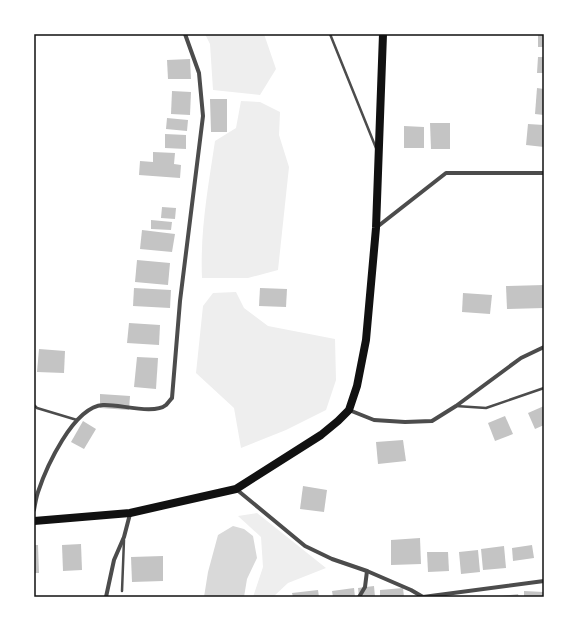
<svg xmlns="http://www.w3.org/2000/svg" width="578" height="631" viewBox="0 0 578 631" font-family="Rubik,sans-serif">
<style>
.green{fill:#eee}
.water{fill:#d9d9d9}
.building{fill:#c4c4c4}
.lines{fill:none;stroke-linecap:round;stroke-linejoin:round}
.service{stroke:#4c4c4c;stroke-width:2.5}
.minor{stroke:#4c4c4c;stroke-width:4}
.secondary{stroke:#111;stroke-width:8}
.neatline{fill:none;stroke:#111;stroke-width:1.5}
</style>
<rect width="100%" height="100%" fill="#fff"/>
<!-- green -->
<g class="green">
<polygon points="205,34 264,34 276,69 260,95 213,90 210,44"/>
<path d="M241 101 260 102 280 112 279 135 289 167 278 270 248 278H202C200 231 208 188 215 141L236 128Z"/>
<polygon points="236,292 244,308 268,326 335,339 336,380 326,410 286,430 241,448 234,408 196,373 203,306 213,293"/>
<polygon points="257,513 326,568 288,583 273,597 253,597 263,567 261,537 238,516"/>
</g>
<!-- water -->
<polygon class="water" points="233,526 244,529 253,536 257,558 247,579 244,597 204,597 208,572 218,535"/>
<!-- building -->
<g class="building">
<rect x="538" y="34" width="6" height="13"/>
<polygon points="538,57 544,57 544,73 537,73"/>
<polygon points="190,59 191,79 168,79 167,60"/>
<polygon points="537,88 544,89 544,115 535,114"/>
<polygon points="172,91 191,92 190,115 171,114"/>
<polygon points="210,99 227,99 227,132 211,132"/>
<polygon points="167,118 188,120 187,131 166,129"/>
<polygon points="430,123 450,123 450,149 431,149"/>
<polygon points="528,124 544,125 544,147 526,145"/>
<polygon points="404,126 424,127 424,148 404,148"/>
<polygon points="165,134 186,135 186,149 165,148"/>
<polygon points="153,152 175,153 174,164 181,165 180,178 139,175 140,161 153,162"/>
<polygon points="162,207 176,208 175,219 161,218"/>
<polygon points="151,220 172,222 171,230 151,229"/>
<polygon points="142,230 175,234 172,252 140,249"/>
<polygon points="137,260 170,263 168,285 135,282"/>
<polygon points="544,285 544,308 507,309 506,286"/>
<polygon points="134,288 171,290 170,308 133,306"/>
<polygon points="260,288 287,289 286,307 259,306"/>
<polygon points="463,293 492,295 490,314 462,312"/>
<polygon points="129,323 160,325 159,345 127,343"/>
<polygon points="39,349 65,351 64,373 37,372"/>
<polygon points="137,357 158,358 156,389 134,387"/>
<polygon points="100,394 130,396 129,410 100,408"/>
<polygon points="544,406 544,425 535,429 528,413"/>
<polygon points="505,416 513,434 495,441 488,423"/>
<polygon points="83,421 96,429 84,449 71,442"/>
<polygon points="403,440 406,461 378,464 376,442"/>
<polygon points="303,486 327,490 324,512 300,509"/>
<polygon points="420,538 421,564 391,565 391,540"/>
<polygon points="81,544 82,570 63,571 62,545"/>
<polygon points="34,545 38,545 39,573 34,573"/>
<polygon points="532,545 534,558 513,561 512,548"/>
<polygon points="504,546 506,568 483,570 481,549"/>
<polygon points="478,550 480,572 461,574 459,552"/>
<polygon points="427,552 448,552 449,571 428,572"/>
<polygon points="163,556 163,581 132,582 131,557"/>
<polygon points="374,586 375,597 359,597 358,588"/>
<polygon points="354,588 355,597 333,597 332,591"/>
<polygon points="403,588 404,597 380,597 380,590"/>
<polygon points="318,590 319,597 293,597 292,593"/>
<polygon points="524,591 544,592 544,597 524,597"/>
<polygon points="518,594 519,597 501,597 501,596"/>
</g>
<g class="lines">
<!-- service -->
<g class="service">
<polyline points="330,34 376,148"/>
<polyline points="34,405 37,408 77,420"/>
<polyline points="456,406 486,408 544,388"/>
<polyline points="122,591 124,540"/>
</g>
<!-- minor -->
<g class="minor">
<polyline points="377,227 446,173 544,173"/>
<polyline points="349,410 374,420 405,422 432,421 456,406 521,358 544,347"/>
<polyline points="236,489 305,546 332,559 367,571 411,590 423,597"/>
<path d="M34 510C35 504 36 498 38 492 46 468 73 407 103 405 119 404 154 415 166 405 168 403 170 400 172 398L180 301 203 116 199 73 185 34"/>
<polyline points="106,597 114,560 124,537 130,514"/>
<polyline points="359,597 365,587 367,571"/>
<polyline points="423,597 544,581"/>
</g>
<!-- secondary -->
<polyline class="secondary" points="34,521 130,513 236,489 321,435 338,421 349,410 357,386 366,340 376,228 383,34"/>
</g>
<!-- border -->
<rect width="578" height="631" fill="none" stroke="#ffffff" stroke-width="70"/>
<rect x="35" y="35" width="508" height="561" class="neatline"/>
</svg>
